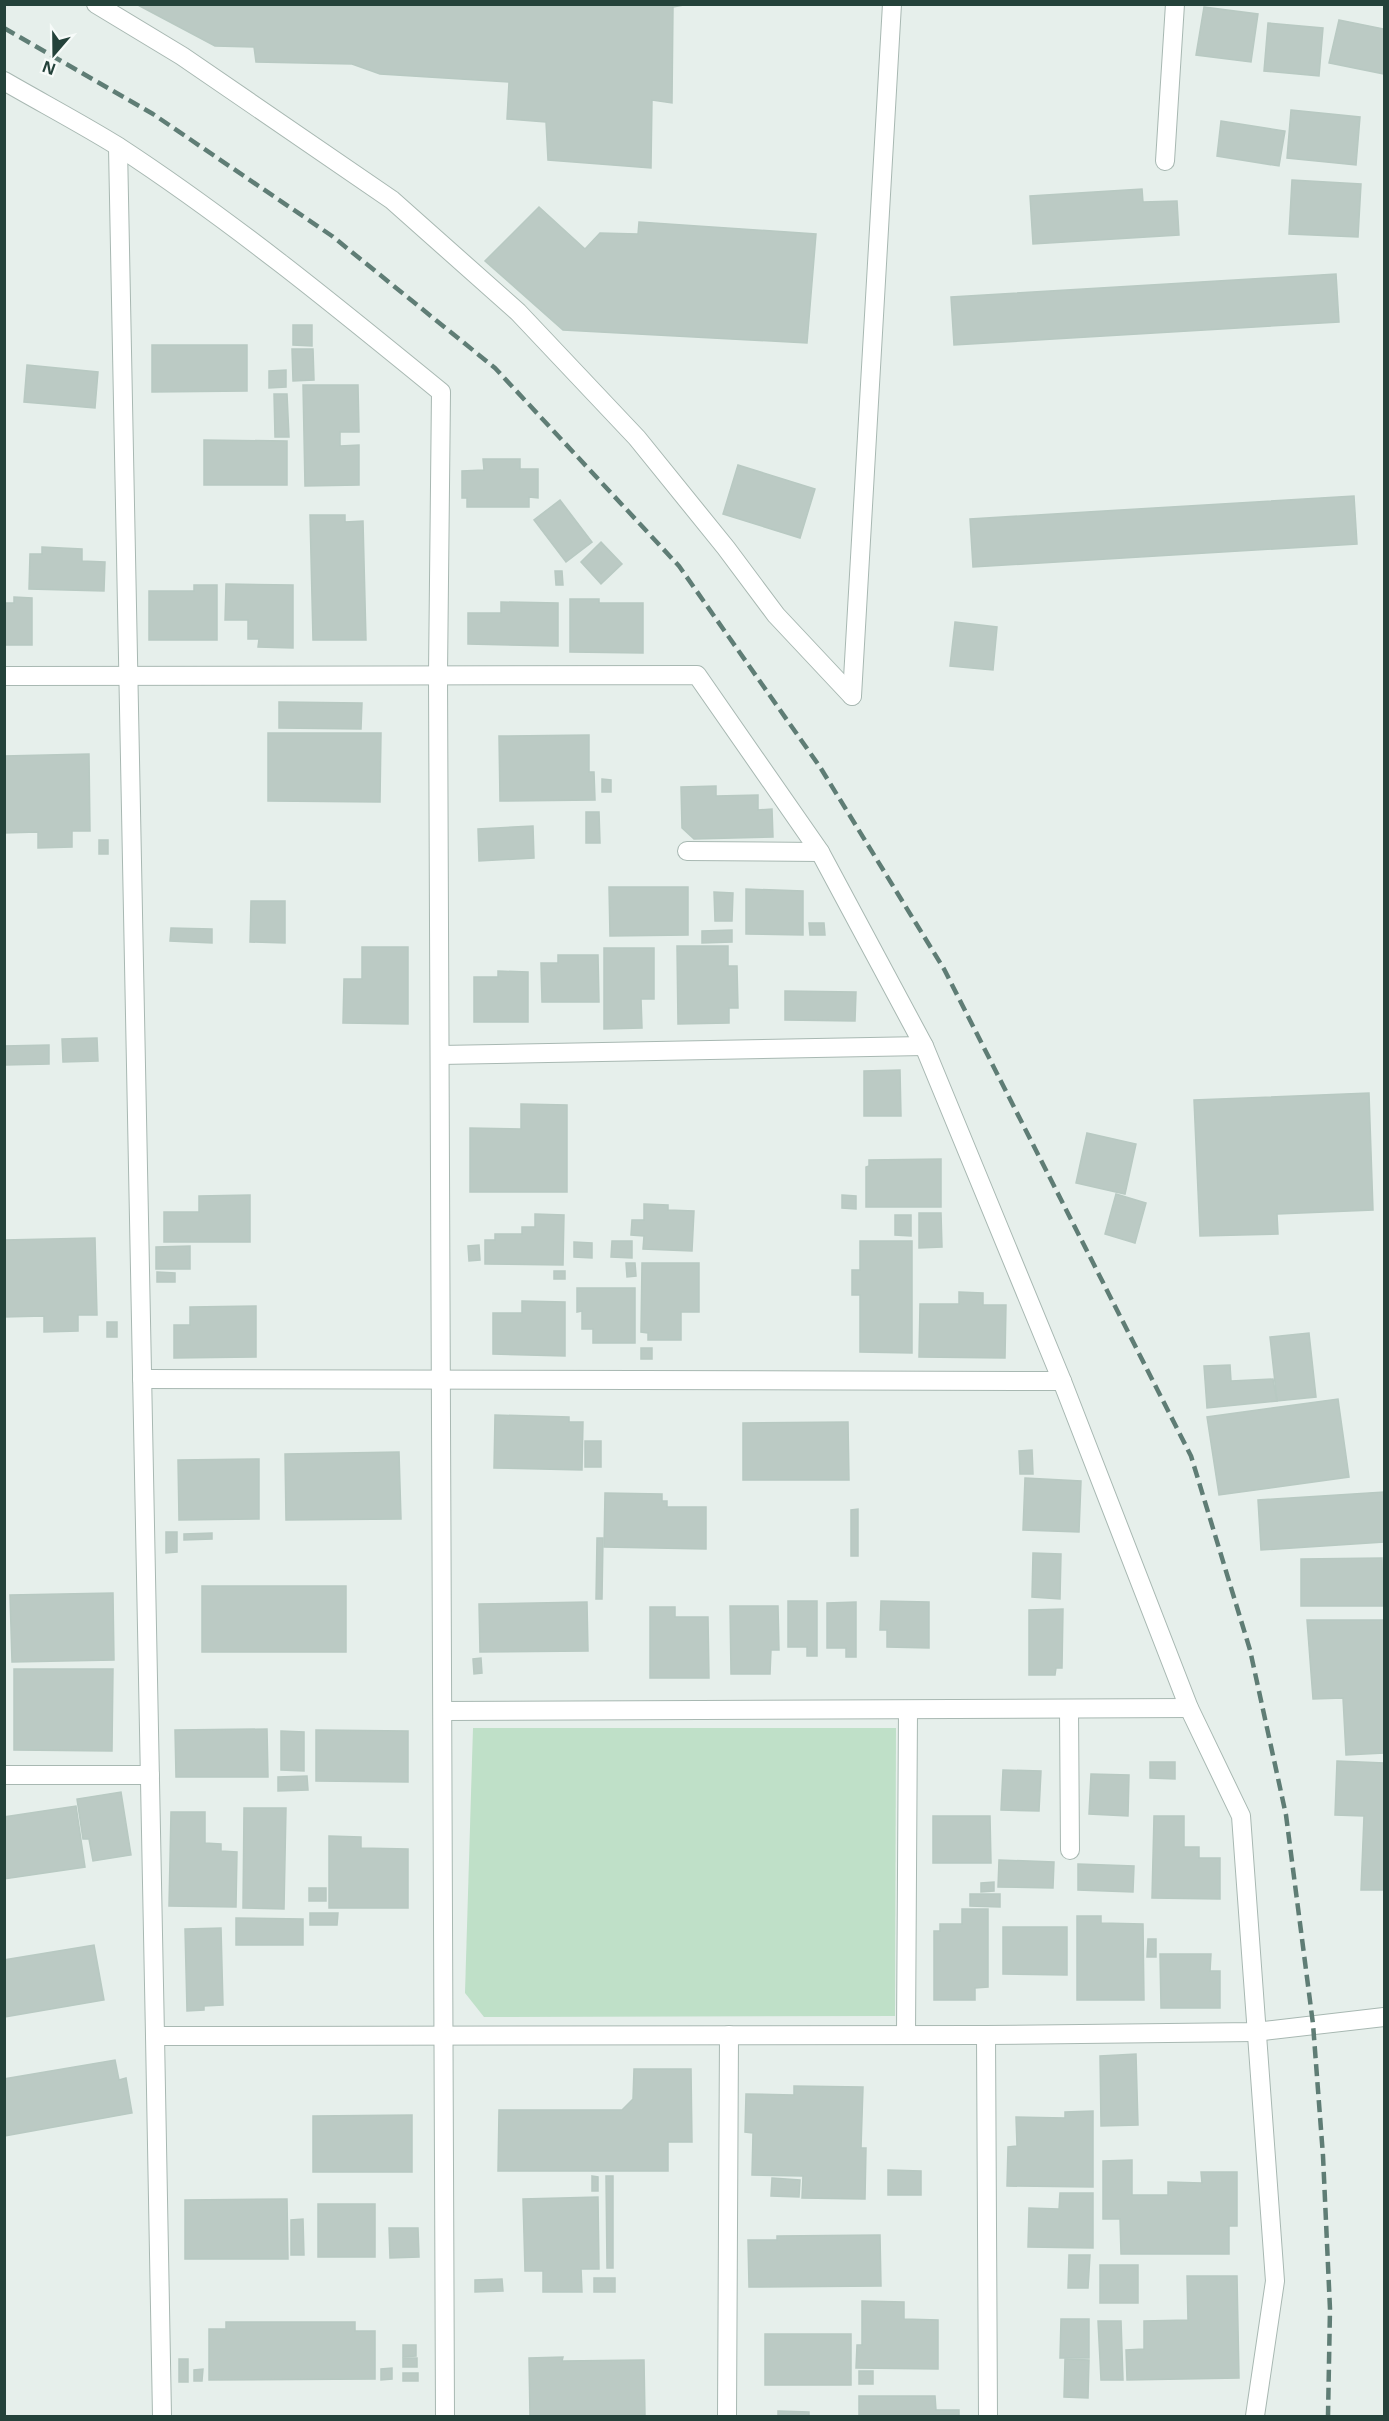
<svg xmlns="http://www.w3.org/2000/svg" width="1389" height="2421" viewBox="0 0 1389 2421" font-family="'Open Sans',sans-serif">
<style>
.green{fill:#bfe0c8}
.building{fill:#bbcac4;stroke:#b8c9c2;stroke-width:1.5}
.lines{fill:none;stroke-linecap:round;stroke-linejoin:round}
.street-casing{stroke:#a8b8b2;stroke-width:20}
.street{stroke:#fff;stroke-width:18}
.rail{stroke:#5f7d75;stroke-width:4.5;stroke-dasharray:12 6;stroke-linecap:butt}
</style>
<rect width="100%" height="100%" fill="#e6efeb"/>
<!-- green -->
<polygon class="green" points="473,1728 896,1728 895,2016 484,2017 465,1993"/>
<!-- building -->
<g class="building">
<polygon points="136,4 689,4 673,7 672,103 652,100 651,168 548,160 546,122 507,119 509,82 380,74 352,64 256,62 254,47 215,46"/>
<polygon points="1204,7 1258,14 1251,62 1196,55"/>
<polygon points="1339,20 1384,29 1384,74 1329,63"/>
<polygon points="1268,23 1323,28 1319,76 1264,71"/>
<polygon points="1291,110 1360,117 1356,165 1287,158"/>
<polygon points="1221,121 1285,131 1279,166 1217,156"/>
<polygon points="1292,180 1361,184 1358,237 1289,234"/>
<polygon points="1142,189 1143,202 1177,201 1179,235 1033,244 1030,196"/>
<polygon points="539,207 585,249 600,233 638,234 639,222 816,234 807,343 563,330 485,261"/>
<polygon points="1336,274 1339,322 954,345 951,297"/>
<polygon points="293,325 312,325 312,346 293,345"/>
<polygon points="152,345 247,345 247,391 152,392"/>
<polygon points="292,349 313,349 314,380 293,381"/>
<polygon points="27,365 98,372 95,408 24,402"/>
<polygon points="286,370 286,387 269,388 269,371"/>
<polygon points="303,385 358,385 359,432 340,432 340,446 359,445 359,485 305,486"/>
<polygon points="274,394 287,394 289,437 275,437"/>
<polygon points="204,440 287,441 287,485 204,485"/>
<polygon points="483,459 520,459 520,469 538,469 538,498 529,497 529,507 467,507 467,498 462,498 462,471 484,470"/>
<polygon points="738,465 815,489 800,538 723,514"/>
<polygon points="1354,496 1357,544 973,567 970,519"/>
<polygon points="560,500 592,542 566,562 534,520"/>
<polygon points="310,515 345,515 345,522 363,521 366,640 313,640"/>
<polygon points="601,542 622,564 601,584 581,562"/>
<polygon points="42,547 82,549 82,561 105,562 104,591 29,589 30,554 42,554"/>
<polygon points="555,571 562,571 563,585 556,585"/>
<polygon points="226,584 293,585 293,648 258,647 259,639 248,639 248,620 225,620"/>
<polygon points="194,585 217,585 217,640 149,640 149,591 194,591"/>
<polygon points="14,597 32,598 32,645 4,645 4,603 14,603"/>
<polygon points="570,599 599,599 599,603 643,603 643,653 570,652"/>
<polygon points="501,602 558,603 558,646 468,644 468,613 501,613"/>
<polygon points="955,622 997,627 993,670 950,666"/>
<polygon points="279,702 362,703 361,729 279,728"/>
<polygon points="268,733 381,733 380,802 268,801"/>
<polygon points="589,735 589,772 594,772 595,800 500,801 499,736"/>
<polygon points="89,754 90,831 72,831 72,847 38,848 38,832 4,833 4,756"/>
<polygon points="602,779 611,780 611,792 602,792"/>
<polygon points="716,786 716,796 758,795 758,810 772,809 773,837 694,839 682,828 681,787"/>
<polygon points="586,812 599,812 600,843 586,843"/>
<polygon points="533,826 534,858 479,861 478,829"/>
<rect x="99" y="840" width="9" height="14"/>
<polygon points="609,887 688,887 688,935 610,936"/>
<polygon points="746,889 803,891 803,935 746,934"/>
<polygon points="714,892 733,893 732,921 715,921"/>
<polygon points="251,901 285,901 285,943 250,942"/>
<polygon points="809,923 824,923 825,935 810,935"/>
<polygon points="171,928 212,929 212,943 170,941"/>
<polygon points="732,930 732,942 702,943 702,931"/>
<polygon points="677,946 728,946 728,966 737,966 738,1008 729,1008 729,1023 678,1024"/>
<polygon points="362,947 408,947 408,1024 343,1023 344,979 362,979"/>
<polygon points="604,948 654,948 654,999 641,999 642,1028 604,1029"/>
<polygon points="558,955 598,955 599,1002 542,1002 541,963 558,963"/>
<polygon points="498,971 528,972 528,1022 474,1022 474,977 498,977"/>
<polygon points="785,991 856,992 855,1021 785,1020"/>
<polygon points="97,1038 98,1061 63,1062 62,1039"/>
<polygon points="49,1045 49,1064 5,1065 4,1046"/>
<polygon points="900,1070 901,1116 864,1116 864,1071"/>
<polygon points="1369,1093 1373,1210 1277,1214 1278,1234 1200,1236 1194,1100"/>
<polygon points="521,1104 567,1105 567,1192 470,1192 470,1128 521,1129"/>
<polygon points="1087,1133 1136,1144 1125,1194 1076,1183"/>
<polygon points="941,1159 941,1207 866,1207 866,1167 869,1166 869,1160"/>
<polygon points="1116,1194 1146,1203 1135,1243 1105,1234"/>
<polygon points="250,1195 250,1242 164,1242 164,1212 199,1212 199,1196"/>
<polygon points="842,1195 856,1196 856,1209 842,1208"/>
<polygon points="644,1204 668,1205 668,1210 694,1211 692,1251 643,1249 644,1236 631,1235 632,1220 644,1220"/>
<polygon points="919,1213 941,1213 942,1247 919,1248"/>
<polygon points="535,1214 564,1215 563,1265 485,1264 485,1240 495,1240 495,1234 522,1234 522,1227 535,1227"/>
<polygon points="895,1215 911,1215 911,1236 895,1235"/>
<polygon points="95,1238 97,1315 78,1315 78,1331 44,1332 44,1316 4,1317 4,1240"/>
<polygon points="612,1241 632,1241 632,1258 611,1257"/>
<polygon points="860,1241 912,1241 912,1353 860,1352 860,1295 852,1295 852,1270 860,1270"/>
<polygon points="574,1242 592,1243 592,1258 574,1257"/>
<polygon points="479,1245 480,1260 469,1261 468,1246"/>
<polygon points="190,1246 190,1269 156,1269 156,1247"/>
<polygon points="626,1263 635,1263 636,1276 627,1277"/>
<polygon points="642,1263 699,1263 699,1312 681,1312 681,1340 648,1340 648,1333 641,1332"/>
<rect x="554" y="1271" width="11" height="8"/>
<polygon points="157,1272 175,1273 175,1282 157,1282"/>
<polygon points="577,1288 635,1288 635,1343 593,1343 593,1329 582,1329 582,1311 577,1312"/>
<polygon points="959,1292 983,1293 983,1305 1006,1305 1005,1358 919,1357 920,1304 959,1304"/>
<polygon points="522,1301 565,1302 565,1356 493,1354 493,1313 522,1313"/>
<polygon points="256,1306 256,1357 174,1358 174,1325 190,1325 190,1307"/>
<rect x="107" y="1322" width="10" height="15"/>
<polygon points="1309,1333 1316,1397 1277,1401 1270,1337"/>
<rect x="641" y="1348" width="11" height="11"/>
<polygon points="1230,1365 1231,1381 1273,1379 1277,1401 1207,1408 1204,1366"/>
<polygon points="1338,1399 1349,1477 1219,1495 1207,1417"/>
<polygon points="495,1415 569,1417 569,1422 583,1422 582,1470 494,1468"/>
<polygon points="848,1422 849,1480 743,1480 743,1423"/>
<rect x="585" y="1441" width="16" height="26"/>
<polygon points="1032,1450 1033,1474 1020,1474 1019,1451"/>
<polygon points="399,1452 401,1519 286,1520 285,1454"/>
<polygon points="259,1459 259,1519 179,1520 178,1460"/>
<polygon points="1025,1478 1081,1481 1079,1532 1023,1530"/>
<polygon points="1384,1492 1384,1542 1261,1550 1258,1500"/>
<polygon points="605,1493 662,1494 662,1501 667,1501 667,1507 706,1507 706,1549 604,1547"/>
<polygon points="858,1509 858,1556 851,1556 851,1510"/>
<polygon points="166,1532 177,1532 177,1552 166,1553"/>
<polygon points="212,1533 212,1539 184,1540 184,1534"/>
<polygon points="597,1538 603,1538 602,1599 596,1599"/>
<polygon points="1033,1553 1061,1554 1060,1599 1032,1597"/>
<polygon points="1382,1558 1383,1606 1301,1606 1301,1559"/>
<rect x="202" y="1586" width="144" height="66"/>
<polygon points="113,1593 114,1660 12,1662 10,1595"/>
<polygon points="788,1601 817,1601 817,1656 807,1656 807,1647 788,1647"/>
<polygon points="881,1601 929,1602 929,1648 887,1647 887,1630 880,1630"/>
<polygon points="587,1602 588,1651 480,1652 479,1604"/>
<polygon points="856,1602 856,1657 846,1657 846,1648 827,1648 827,1603"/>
<polygon points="730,1606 778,1606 779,1650 771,1650 770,1674 731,1674"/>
<polygon points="650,1607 675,1607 675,1617 708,1617 709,1678 650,1678"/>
<polygon points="1063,1609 1062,1668 1056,1668 1055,1675 1029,1675 1029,1610"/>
<polygon points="1307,1620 1384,1620 1384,1753 1346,1755 1343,1698 1313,1699"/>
<polygon points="481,1658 482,1673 474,1674 473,1659"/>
<polygon points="14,1669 113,1669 112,1751 14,1750"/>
<polygon points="267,1729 268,1777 176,1777 175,1730"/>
<polygon points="316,1730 408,1731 408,1782 316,1781"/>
<polygon points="281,1731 304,1732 304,1771 281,1770"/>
<polygon points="1337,1761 1384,1763 1384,1890 1361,1890 1364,1816 1335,1815"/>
<polygon points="1150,1762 1175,1762 1175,1779 1150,1778"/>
<polygon points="1003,1770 1041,1771 1039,1811 1001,1810"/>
<polygon points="1091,1774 1129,1775 1128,1816 1089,1814"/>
<polygon points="307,1776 308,1790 278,1791 278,1777"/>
<polygon points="121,1792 131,1855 93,1861 89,1839 83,1839 77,1799"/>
<polygon points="76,1806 85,1867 4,1879 4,1817"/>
<polygon points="244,1808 286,1808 284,1909 243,1908"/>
<polygon points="171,1812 205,1812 205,1843 221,1844 221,1851 237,1852 236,1907 169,1906"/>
<polygon points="933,1816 990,1816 991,1863 933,1863"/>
<polygon points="1154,1816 1184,1816 1184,1847 1199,1847 1199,1858 1220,1858 1220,1899 1152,1898"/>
<polygon points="329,1836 361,1837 361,1848 408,1849 408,1908 329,1908"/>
<polygon points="999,1860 1054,1862 1053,1888 998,1887"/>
<polygon points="1078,1864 1134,1866 1133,1892 1078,1890"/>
<polygon points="994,1882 994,1891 981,1892 981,1883"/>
<rect x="309" y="1888" width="17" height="13"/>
<polygon points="970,1894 1000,1894 1000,1907 970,1906"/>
<polygon points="962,1909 988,1909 988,1987 975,1988 975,2000 934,2000 934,1931 940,1931 940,1924 962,1924"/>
<polygon points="310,1913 338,1913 337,1925 310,1925"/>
<polygon points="1077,1916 1101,1916 1101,1923 1143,1924 1144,2000 1077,2000"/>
<polygon points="236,1918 303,1919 303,1945 236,1945"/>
<polygon points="1003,1927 1067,1927 1067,1975 1003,1974"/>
<polygon points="221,1928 223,2005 204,2006 204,2010 187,2011 185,1929"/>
<polygon points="1148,1939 1156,1939 1156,1957 1147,1957"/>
<polygon points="94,1945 104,2000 4,2017 4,1960"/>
<polygon points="1160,1954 1211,1954 1210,1971 1220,1971 1220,2008 1161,2008"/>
<polygon points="1136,2054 1138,2125 1101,2126 1100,2056"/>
<polygon points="115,2060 119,2080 126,2078 132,2113 4,2136 4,2079"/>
<polygon points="634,2069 691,2069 692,2142 668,2142 668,2171 498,2171 499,2110 622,2110 633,2099"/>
<polygon points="794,2086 863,2087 861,2148 866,2148 865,2199 802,2198 803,2176 752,2175 753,2133 745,2132 746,2094 794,2095"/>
<polygon points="1093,2111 1093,2187 1007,2186 1008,2147 1017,2146 1016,2117 1065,2118 1065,2112"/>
<polygon points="412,2115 412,2172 313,2172 313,2116"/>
<polygon points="1132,2160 1132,2195 1168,2195 1168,2182 1202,2183 1201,2172 1237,2172 1237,2226 1229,2226 1229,2254 1121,2254 1120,2219 1103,2219 1103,2161"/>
<polygon points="888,2170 921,2171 921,2195 888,2195"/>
<polygon points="592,2176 598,2177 598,2191 592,2191"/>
<polygon points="606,2176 613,2176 613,2268 607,2268"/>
<polygon points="772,2178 800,2180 799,2197 771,2196"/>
<polygon points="1060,2193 1093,2193 1093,2248 1028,2247 1029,2208 1059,2209"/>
<polygon points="598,2197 599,2269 581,2269 582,2292 543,2292 543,2271 525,2271 523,2199"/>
<polygon points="287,2199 288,2259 185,2259 185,2200"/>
<rect x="318" y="2204" width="57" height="53"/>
<polygon points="303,2219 304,2255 291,2255 291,2220"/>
<polygon points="389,2228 418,2228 419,2257 390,2258"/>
<polygon points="880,2235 881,2286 749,2287 748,2240 777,2240 777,2236"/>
<polygon points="1069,2255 1090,2255 1088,2288 1068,2288"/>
<rect x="1100" y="2265" width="38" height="38"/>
<polygon points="1187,2276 1237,2276 1239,2378 1127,2380 1126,2350 1144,2349 1144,2321 1188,2320"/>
<rect x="594" y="2278" width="21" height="14"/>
<polygon points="502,2279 503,2291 475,2292 475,2280"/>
<polygon points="862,2301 904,2302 904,2319 938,2320 938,2369 856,2368 857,2345 862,2345"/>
<polygon points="1061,2319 1089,2319 1089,2358 1060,2358"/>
<polygon points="1098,2321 1121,2321 1123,2380 1101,2380"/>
<polygon points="226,2322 355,2322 355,2331 375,2331 375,2379 209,2380 209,2329 226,2329"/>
<rect x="765" y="2334" width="86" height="51"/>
<polygon points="403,2345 416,2345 416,2356 403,2357"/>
<polygon points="563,2357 562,2361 644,2360 645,2416 530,2416 529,2358"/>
<rect x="403" y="2358" width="14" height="9"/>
<rect x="179" y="2359" width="9" height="23"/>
<polygon points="1065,2359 1089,2360 1088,2398 1064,2397"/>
<polygon points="392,2368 392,2379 381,2380 381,2369"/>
<polygon points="203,2369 202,2381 194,2381 194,2370"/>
<rect x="859" y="2371" width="14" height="13"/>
<rect x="403" y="2373" width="15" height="8"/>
<polygon points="859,2396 935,2396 936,2410 959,2410 959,2416 859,2416"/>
<polygon points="778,2411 809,2412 809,2416 778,2416"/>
</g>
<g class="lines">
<defs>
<g id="street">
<polyline points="96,4 182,56 392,200 518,312 637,438 726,548 776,615 852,696"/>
<path d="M4 81C42 103 82 124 119 147 232 221 337 307 441 392L438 675 445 2416"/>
<polyline points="118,147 155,2036 986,2035 1255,2032 1384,2017"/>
<polyline points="1165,161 1175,4"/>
<polyline points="4,676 697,675 820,852 924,1046 1062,1381 1189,1708 1241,1816 1275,2281 1255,2416"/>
<polyline points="852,696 892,4"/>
<polyline points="687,851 820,852"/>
<polyline points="440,1055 924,1046"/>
<polyline points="142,1379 1062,1381"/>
<polyline points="1069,1709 1070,1850"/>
<polyline points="443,1711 1189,1708"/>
<polyline points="4,1775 150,1775"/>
<polyline points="906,2035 908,1710"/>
<polyline points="986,2035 988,2416"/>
<polyline points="155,2036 162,2416"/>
<polyline points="727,2416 729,2035"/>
</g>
</defs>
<!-- street casing -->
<use href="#street" class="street-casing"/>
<!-- street -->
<use href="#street" class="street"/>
<!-- rail -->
<polyline class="rail" points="4,28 153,114 332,236 495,368 679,566 820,767 944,969 1191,1456 1250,1650 1286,1815 1313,2024 1323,2156 1330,2309 1328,2416"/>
</g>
<!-- border -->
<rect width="1389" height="2421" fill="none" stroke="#24423a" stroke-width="12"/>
<!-- north arrow -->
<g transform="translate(54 54) rotate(200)" stroke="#f7fbf9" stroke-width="4.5" paint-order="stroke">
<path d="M0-4.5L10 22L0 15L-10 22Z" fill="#24423a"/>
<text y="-9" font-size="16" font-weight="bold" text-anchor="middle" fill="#24423a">N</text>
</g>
</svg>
